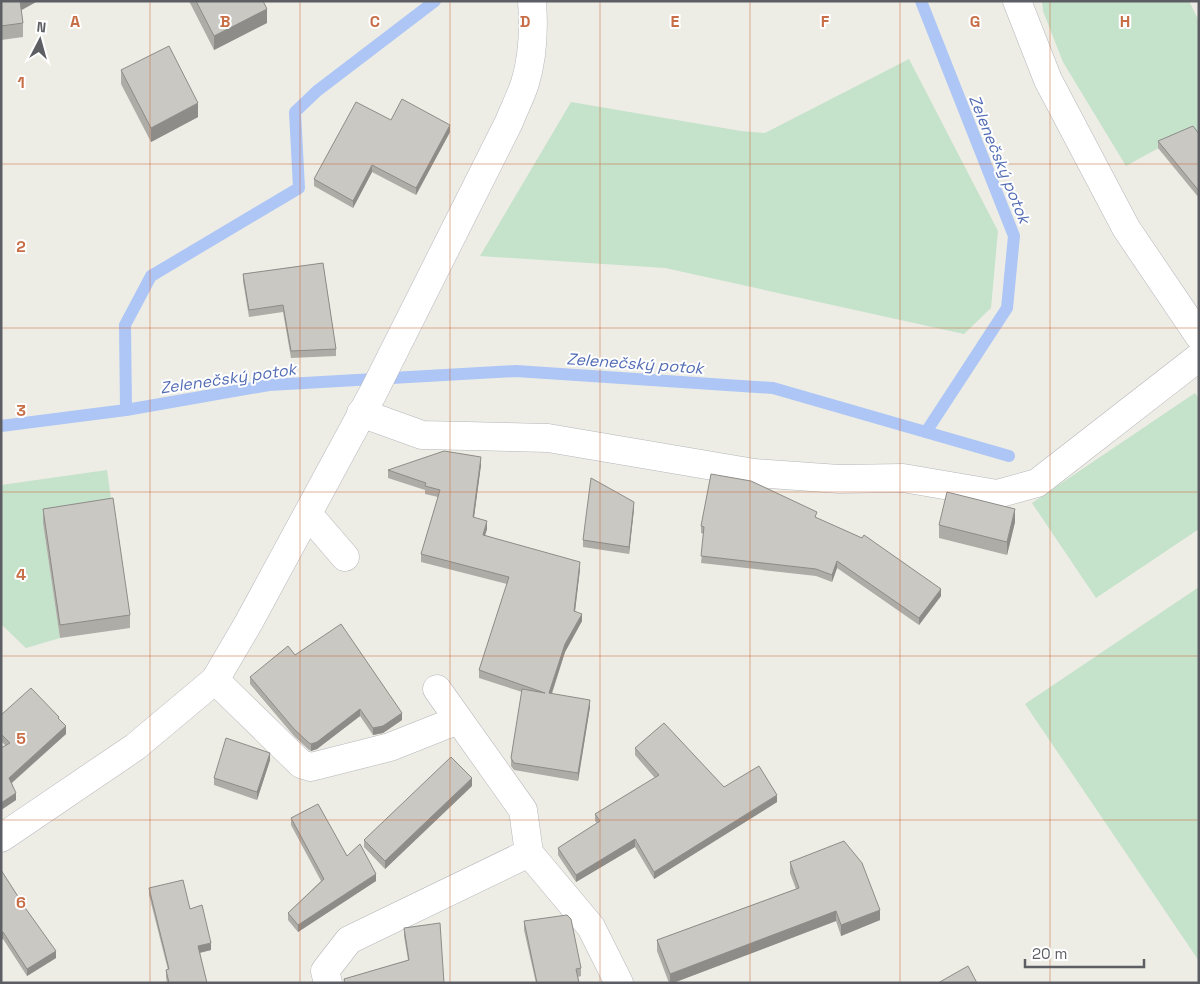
<svg xmlns="http://www.w3.org/2000/svg" width="1200" height="984" viewBox="0 0 1200 984" font-family="'Space Grotesk',sans-serif">
<style>
.green{fill:#c5e2cb}
.lines{fill:none;stroke-linecap:round;stroke-linejoin:round}
.stream{stroke:#aec6f5;stroke-width:12}
.street-casing{stroke:#b5b6ba;stroke-width:29}
.secondary-casing{stroke:#b6b7bd;stroke-width:29}
.street{stroke:#fff;stroke-width:28}
.secondary{stroke:#fff;stroke-width:28}
.wall{fill:#adaca7}
.shaded-wall{fill:#8d8c88}
.building{fill:#c9c8c2;stroke:#8d8c88}
.grid{fill:none;stroke:#c86e47;stroke-width:1;stroke-opacity:0.55}
.labels{text-anchor:middle;stroke-width:4;stroke-linejoin:round;paint-order:stroke}
.water-label{font-size:16px;font-style:italic;fill:#536db5;stroke:#fff}
.grid-label{font-size:16px;text-anchor:middle;font-weight:bold;fill:#c86e47;stroke:#fff;stroke-width:4;stroke-linejoin:round;paint-order:stroke}
</style>
<rect width="100%" height="100%" fill="#edede5"/>
<!-- green -->
<g class="green">
<polygon points="1042,1 1189,1 1199,21 1199,136 1189,134 1155,150 1126,166 1063,62 1043,11"/>
<polygon points="909,59 998,231 991,308 964,334 665,268 480,256 571,102 741,131 765,133"/>
<polygon points="1195,393 1199,399 1199,529 1096,598 1032,503"/>
<polygon points="107,470 113,512 43,523 60,638 26,648 3,626 1,626 1,485"/>
<polygon points="1199,587 1199,961 1025,704"/>
</g>
<g class="lines">
<!-- stream -->
<g class="stream">
<polyline points="435,1 317,91 295,112 299,188 151,276 125,325 126,410 269,385 516,371 773,388 1009,456"/>
<polyline points="921,1 1014,236 1007,308 926,432"/>
<polyline points="1,426 126,410"/>
</g>
<defs>
<g id="street">
<polyline points="1017,1 1048,80 1126,228 1199,336"/>
<polyline points="361,413 422,435 548,438 754,473 839,479 903,478 997,494 1037,483 1199,357"/>
<polyline points="308,514 345,557"/>
<polyline points="215,680 301,764 311,767 390,747 458,720"/>
<polyline points="437,689 523,810 529,853 591,927 619,983"/>
<polyline points="328,983 325,971 349,940 529,853"/>
</g>
<path id="secondary" d="M1 838 135 747 215 680 249 622 373 393 509 122C514 109 521 96 525 83 533 57 534 28 532 1"/>
</defs>
<!-- street casing -->
<use href="#street" class="street-casing"/>
<!-- secondary casing -->
<use href="#secondary" class="secondary-casing"/>
<!-- street -->
<use href="#street" class="street"/>
<!-- secondary -->
<use href="#secondary" class="secondary"/>
</g>
<!-- wall -->
<g class="wall">
<polygon points="1,1 21,10 23,23 23,37 1,40"/>
<polygon points="189,1 263,1 267,23 214,50"/>
<polygon points="121,70 198,117 151,142 121,84"/>
<polygon points="391,120 450,132 416,195 372,172 353,208 314,186 314,179"/>
<polygon points="1199,134 1199,198 1158,148 1158,141"/>
<polygon points="323,263 336,349 336,356 291,358 283,312 249,317 243,281 243,274"/>
<polygon points="481,465 474,517 487,529 485,535 580,569 575,612 582,621 565,652 552,694 590,707 578,781 514,770 511,766 511,758 522,692 479,678 479,670 507,584 421,562 421,554 438,497 425,494 425,490 388,478 388,470"/>
<polygon points="43,509 130,615 130,628 60,638 43,523"/>
<polygon points="634,509 629,554 583,547 583,540"/>
<polygon points="817,518 941,596 919,625 837,568 832,582 816,576 701,563 704,534 701,533 701,526"/>
<polygon points="1015,522 1007,555 939,538 939,525"/>
<polygon points="295,655 402,720 383,733 373,735 360,716 317,749 311,751 309,750 294,736 250,684 250,677"/>
<polygon points="1,715 59,719 66,734 12,783 16,800 1,810 1,748 6,746 1,741"/>
<polygon points="635,748 724,787 777,802 654,879 635,847 576,882 558,855 558,848 597,823 595,821 595,814 655,778 635,755"/>
<polygon points="270,760 257,800 214,785 214,778"/>
<polygon points="472,786 385,869 364,847 364,840"/>
<polygon points="291,818 347,856 376,881 298,932 288,920 288,913 321,881 291,825"/>
<polygon points="790,862 880,920 841,936 836,921 673,983 669,983 657,951 657,940 796,889 790,873"/>
<polygon points="1,870 56,958 27,976 3,939"/>
<polygon points="149,888 211,950 200,953 207,983 167,983 166,977 166,970 168,970 149,895"/>
<polygon points="524,921 581,968 581,976 578,977 579,983 536,983 524,930"/>
<polygon points="404,928 444,983 344,983 344,979 408,960 404,936"/>
</g>
<!-- shaded-wall -->
<g class="shaded-wall">
<polygon points="20,1 38,1 20,11"/>
<polygon points="267,9 267,23 214,50 214,36"/>
<polygon points="198,103 198,117 151,142 151,128"/>
<polygon points="450,125 450,132 416,195 416,188"/>
<polygon points="372,165 372,172 353,208 353,201"/>
<polygon points="481,457 481,465 473,525 473,517"/>
<polygon points="634,502 634,509 629,554 629,547"/>
<polygon points="1015,509 1015,522 1007,555 1007,542"/>
<polygon points="487,521 487,529 483,542 483,535"/>
<polygon points="837,561 837,568 832,582 832,575"/>
<polygon points="580,562 580,569 574,619 574,611"/>
<polygon points="941,589 941,596 919,625 919,618"/>
<polygon points="582,614 582,621 565,652 549,701 549,693 565,644"/>
<polygon points="590,700 590,707 578,781 578,773"/>
<polygon points="360,709 360,716 317,749 311,751 311,744"/>
<polygon points="402,713 402,720 383,733 373,735 373,728"/>
<polygon points="66,726 66,734 9,785 9,778"/>
<polygon points="270,753 270,760 257,800 257,792"/>
<polygon points="472,778 472,786 385,869 385,861"/>
<polygon points="16,793 16,800 1,810 1,803"/>
<polygon points="777,795 777,802 654,879 654,872"/>
<polygon points="635,839 635,847 576,882 576,875"/>
<polygon points="376,874 376,881 298,932 298,925"/>
<polygon points="880,910 880,920 841,936 841,925"/>
<polygon points="836,911 836,921 673,983 670,983 670,974"/>
<polygon points="3,932 3,939 1,940 1,933"/>
<polygon points="211,943 211,950 198,953 198,946"/>
<polygon points="56,951 56,958 27,976 27,969"/>
</g>
<!-- building -->
<g class="building">
<polygon points="1,1 20,1 23,23 1,26"/>
<polygon points="196,1 263,1 267,9 214,36"/>
<polygon points="169,46 198,103 151,128 121,70"/>
<polygon points="402,99 450,125 416,188 372,165 353,201 314,179 356,102 391,120"/>
<polygon points="1193,126 1199,134 1199,191 1158,141"/>
<polygon points="323,263 336,349 291,351 283,305 249,310 243,274"/>
<polygon points="444,451 481,457 473,517 487,521 483,535 580,562 574,611 582,614 565,644 549,693 590,700 578,773 514,763 511,758 522,689 545,693 479,670 509,577 421,554 440,490 425,486 426,483 388,470"/>
<polygon points="711,474 751,481 817,512 815,517 862,538 864,535 941,589 919,618 837,561 832,575 816,569 701,556 704,527 701,526"/>
<polygon points="591,478 634,502 629,547 583,540"/>
<polygon points="947,492 1015,509 1007,542 939,525"/>
<polygon points="113,498 130,615 60,625 43,509"/>
<polygon points="341,624 402,713 383,726 373,728 360,709 317,742 311,744 309,743 294,729 250,677 288,646 295,655"/>
<polygon points="31,688 59,717 58,718 66,726 9,778 16,793 1,803 1,748 10,743 1,734 1,715"/>
<polygon points="664,723 724,787 759,766 777,795 654,872 635,839 576,875 558,848 600,821 595,814 659,775 635,748"/>
<polygon points="226,738 270,753 257,792 214,778"/>
<polygon points="451,757 472,778 385,861 364,840"/>
<polygon points="318,804 347,856 360,844 376,874 298,925 288,913 324,879 291,818"/>
<polygon points="844,841 862,863 880,910 841,925 836,911 670,974 657,940 799,888 790,862"/>
<polygon points="1,870 26,909 56,951 27,969 3,932 1,933"/>
<polygon points="183,880 190,909 202,905 211,943 198,946 207,983 169,983 166,970 169,969 149,888"/>
<polygon points="567,915 571,919 581,968 576,969 579,983 537,983 524,921"/>
<polygon points="440,923 444,983 345,983 344,979 409,960 404,928"/>
<polygon points="968,966 977,983 938,983"/>
</g>
<!-- grid -->
<path class="grid" d="M150 1V983M300 1V983M450 1V983M600 1V983M750 1V983M900 1V983M1050 1V983M1 164H1199M1 328H1199M1 492H1199M1 656H1199M1 820H1199"/>
<g class="labels">
<!-- water labels -->
<g class="water-label">
<text transform="translate(1000 159) rotate(68)" y="6">Zelenečský potok</text>
<text transform="translate(635 363) rotate(4)" y="6">Zelenečský potok</text>
<text transform="translate(228 378) rotate(-8)" y="6">Zelenečský potok</text>
</g>
</g>
<g class="grid-label">
<text x="75" y="27">A</text>
<text x="225" y="27">B</text>
<text x="375" y="27">C</text>
<text x="525" y="27">D</text>
<text x="675" y="27">E</text>
<text x="825" y="27">F</text>
<text x="975" y="27">G</text>
<text x="1125" y="27">H</text>
<text x="21" y="88">1</text>
<text x="21" y="252">2</text>
<text x="21" y="416">3</text>
<text x="21" y="580">4</text>
<text x="21" y="744">5</text>
<text x="21" y="908">6</text>
</g>
<!-- border -->
<rect width="1200" height="984" fill="none" stroke="#5d5e64" stroke-width="5"/>
<!-- north arrow -->
<g transform="translate(40 40) rotate(6)" stroke="#ffffff" stroke-width="4" paint-order="stroke">
<path d="M0-4L9 19L0 12L-9 19Z" fill="#5d5e64"/>
<text y="-8" font-size="14" font-weight="bold" text-anchor="middle" fill="#5d5e64">N</text>
</g>
<!-- scale -->
<path d="M1025 959v8h119v-8" fill="none" stroke="#5d5e64" stroke-width="2.5"/>
<text x="1032" y="959" font-size="15" fill="#5d5e64" stroke="#ffffff" stroke-width="4" paint-order="stroke">20 m</text>
</svg>
